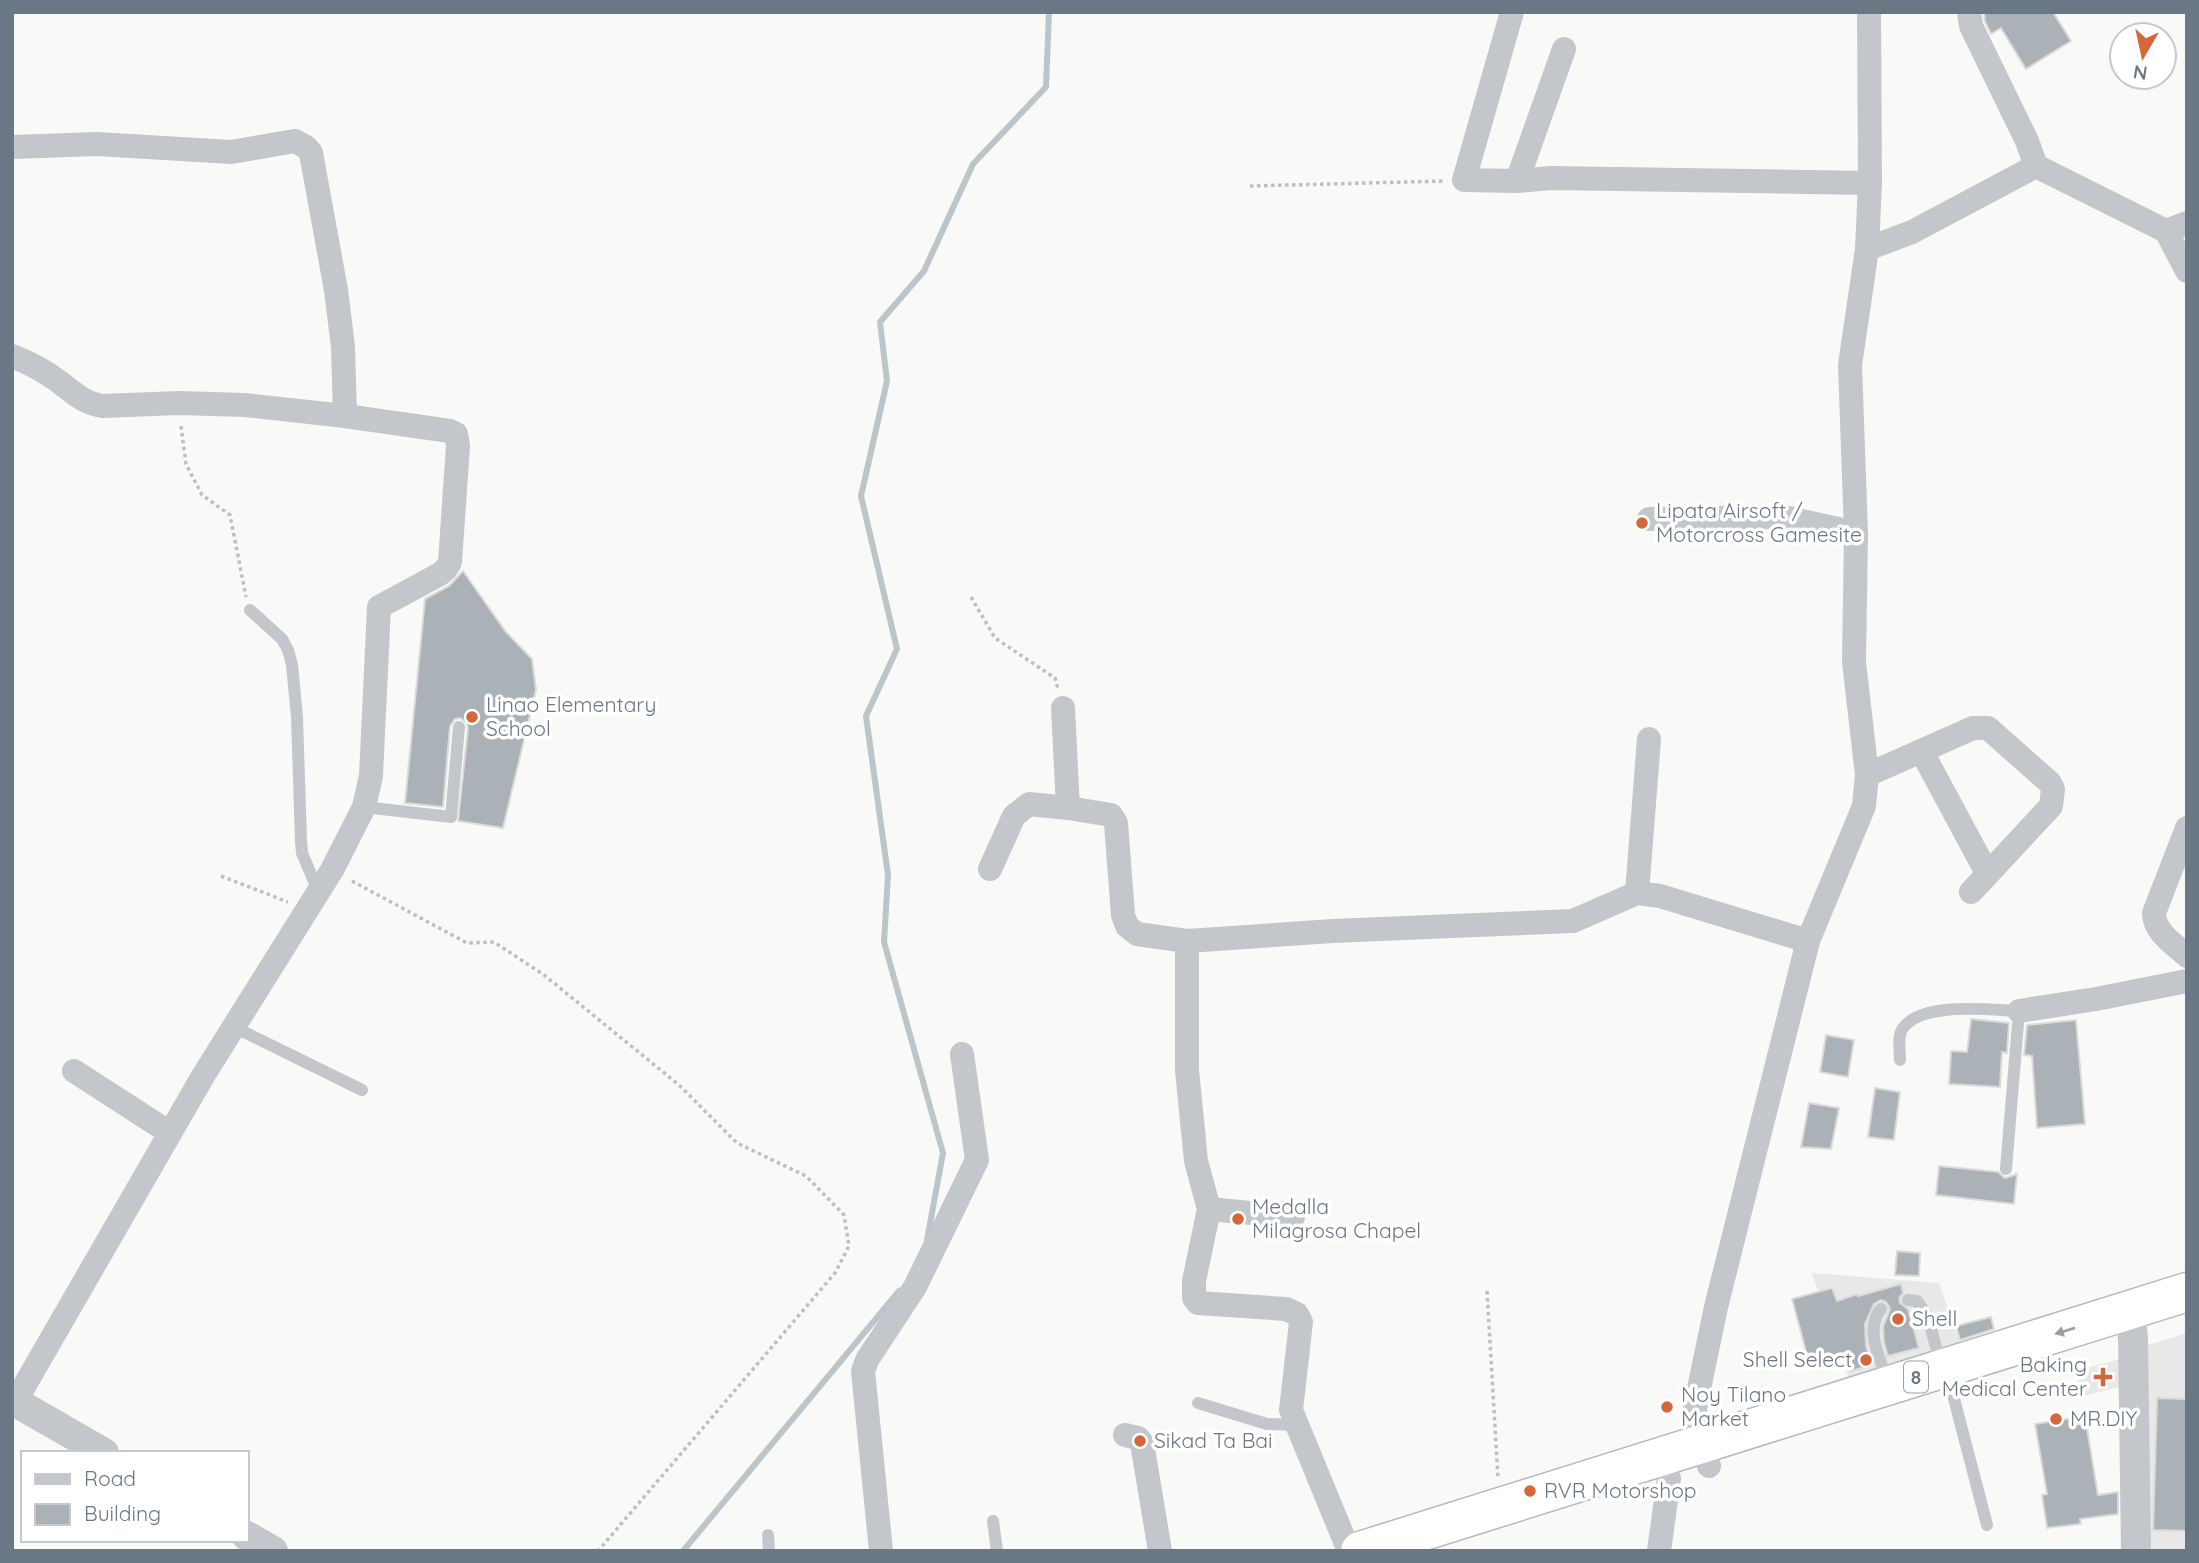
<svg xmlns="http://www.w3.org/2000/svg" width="2199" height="1563" viewBox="0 0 2199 1563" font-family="Quicksand,sans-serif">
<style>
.built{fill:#e7e8e7}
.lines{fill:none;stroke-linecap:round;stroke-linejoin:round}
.stream{stroke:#bcc5ca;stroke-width:6}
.building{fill:#aab1b7;stroke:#dbdbd9;stroke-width:2}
.trunk-casing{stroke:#b6b9bc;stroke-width:41}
.path{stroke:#bdbfc2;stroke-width:3.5;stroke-dasharray:3.5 3.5;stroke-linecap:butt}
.service{stroke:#c3c6ca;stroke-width:12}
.minor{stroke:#c3c6ca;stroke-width:24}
.tertiary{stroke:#c3c6ca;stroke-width:30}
.trunk{stroke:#fff;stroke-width:38}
.oneway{fill:#97a0aa}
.poi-dot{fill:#d5673b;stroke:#fff;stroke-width:2.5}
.labels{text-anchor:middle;stroke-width:7;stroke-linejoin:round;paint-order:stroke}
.shield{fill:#fff;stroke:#97a0aa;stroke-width:2}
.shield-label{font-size:19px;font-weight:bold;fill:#6a7885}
.poi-label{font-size:21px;fill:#6a7885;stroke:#fff;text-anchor:start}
</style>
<rect width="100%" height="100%" fill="#f9f9f7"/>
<!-- built -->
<g class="built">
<polygon points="1812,1273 1939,1283 1962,1349 1850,1382"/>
<polygon points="2187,1333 2187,1551 2149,1551 2148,1345"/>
<polygon points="2128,1357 2130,1384 2084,1396 2075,1371"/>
</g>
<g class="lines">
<!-- stream -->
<g class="stream">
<polyline points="927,1240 943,1153 884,942 888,875 866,716 897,649 861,496 887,381 880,322 924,271 973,164 1046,87 1049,12"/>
<polyline points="683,1551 899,1291"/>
</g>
</g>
<!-- building -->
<g class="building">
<polygon points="1984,12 2053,12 2071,41 2026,69 2001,28 1991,34 1985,22"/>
<polygon points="463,571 506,632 532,659 536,690 503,828 458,821 468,728 467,723 460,718 455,719 450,726 443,807 405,803 425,599 449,586"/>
<polygon points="1971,1019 2009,1023 2007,1053 2002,1052 2000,1087 1949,1084 1951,1051 1967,1052"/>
<polygon points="2076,1020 2085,1124 2037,1128 2032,1056 2024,1055 2027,1025"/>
<polygon points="1826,1035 1854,1040 1848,1077 1820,1072"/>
<polygon points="1875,1088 1900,1092 1894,1140 1868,1137"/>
<polygon points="1809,1103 1839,1108 1831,1149 1801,1147"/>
<polygon points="1939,1166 1998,1172 2005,1178 2017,1174 2014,1204 1936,1195"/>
<polygon points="1897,1251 1920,1253 1919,1276 1895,1275"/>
<polygon points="1901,1284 1903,1293 1899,1298 1900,1303 1908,1309 1919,1348 1888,1356 1884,1343 1883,1327 1890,1309 1886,1302 1881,1300 1874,1304 1865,1324 1866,1346 1872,1364 1850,1372 1844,1353 1813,1361 1812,1354 1807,1355 1792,1299 1832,1288 1837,1301 1857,1294 1858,1296"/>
<polygon points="1991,1317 1994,1329 1960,1340 1956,1326"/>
<polygon points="2157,1398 2187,1399 2187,1531 2153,1530"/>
<polygon points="2085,1416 2098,1495 2118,1492 2118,1514 2080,1519 2081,1524 2047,1528 2042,1495 2047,1494 2035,1424"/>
</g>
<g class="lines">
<defs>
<polyline id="trunk" points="1360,1551 2187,1292"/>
</defs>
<!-- trunk casing -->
<use href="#trunk" class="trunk-casing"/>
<!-- path -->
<g class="path">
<polyline points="1250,186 1445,181"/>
<polyline points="181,426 186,464 202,495 230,515 246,597"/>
<polyline points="971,597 995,638 1055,678 1058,689"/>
<polyline points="221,876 288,902"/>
<polyline points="352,881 467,943 494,942 544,975 679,1085 737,1143 806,1176 844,1215 849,1246 835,1273 598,1551"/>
<polyline points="1487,1291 1498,1478"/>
</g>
<!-- service -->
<g class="service">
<polyline points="250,610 282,639 288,650 292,665 297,717 301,841 302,853 318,891"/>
<polyline points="364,807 451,817 459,727"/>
<polyline points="234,1027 362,1090"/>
<path d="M1900 1060C1900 1050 1897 1036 1903 1028 1923 1001 1990 1010 2019 1011L2006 1169"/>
<polyline points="1908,1300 1917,1301 1927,1315 1941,1364"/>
<path d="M1881 1309C1864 1329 1880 1360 1888 1381"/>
<polyline points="1952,1391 1987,1525"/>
<polyline points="1198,1403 1267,1424 1296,1425"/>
<polyline points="993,1521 997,1551"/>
<polyline points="768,1535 769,1551"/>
</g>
<!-- minor -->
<g class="minor">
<polyline points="1512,12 1464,180 1517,181 1551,178 1870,183"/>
<polyline points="1969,12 1971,26 2027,141 2036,166"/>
<path d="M12 147 97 144 231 152 295 141 306 147 311 153 336 290 343 347 345 416 245 405 179 403 102 406C83 403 73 392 58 381 45 371 27 362 12 356"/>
<polyline points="1517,181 1564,49"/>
<polyline points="2166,231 2187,223"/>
<polyline points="1867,249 1912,232 2036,166 2166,231 2187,271"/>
<polyline points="1649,519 1784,517 1856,533"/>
<polyline points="1063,708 1068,808"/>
<polyline points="1922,752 1987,873"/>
<polyline points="1867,775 1973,728 1988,728 2050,783 2053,789 2051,806 1971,892"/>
<path d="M2187 828 2154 913C2154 932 2174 944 2187 956"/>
<polyline points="990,869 1014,816 1029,804 1068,808 1111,815 1116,823 1123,915 1127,926 1137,934 1187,941 1333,931 1573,921 1637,893 1660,896 1808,941"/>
<polyline points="1637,893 1649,739"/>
<polyline points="1187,941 1187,1070 1196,1161 1209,1209 1194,1281 1194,1298 1198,1303 1286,1309 1297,1314 1301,1322 1291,1410 1349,1551"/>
<polyline points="2019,1011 2096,999 2187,981"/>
<polyline points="74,1071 170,1133"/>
<polyline points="1209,1209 1293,1217"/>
<polyline points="15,1402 203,1076 332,870 364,807 371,776 379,607 440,574 446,569 450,562 458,446 456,434 450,431 345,416"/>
<polyline points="1125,1435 1138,1438 1142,1443 1160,1551"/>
<polyline points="1709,1466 1696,1421 1695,1408 1716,1307 1808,941 1864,806 1867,775 1854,662 1856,533 1850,365 1867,249 1870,183 1869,12"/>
<polyline points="881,1551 863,1371 867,1360 915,1287 977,1160 962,1054"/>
<polyline points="1659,1551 1669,1478"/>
</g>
<!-- tertiary -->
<g class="tertiary">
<polyline points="2130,1311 2133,1338 2136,1551"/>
<polyline points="12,1400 104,1453"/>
<polyline points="247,1536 273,1551"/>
</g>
<!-- trunk -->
<use href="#trunk" class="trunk"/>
</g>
<!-- one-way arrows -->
<defs><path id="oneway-solid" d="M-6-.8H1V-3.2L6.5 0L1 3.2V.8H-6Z" transform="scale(1.75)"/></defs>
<use class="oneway" href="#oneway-solid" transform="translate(2065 1331) rotate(163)"/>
<!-- markers -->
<g class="poi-dot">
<circle cx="1642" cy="523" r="7"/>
<circle cx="472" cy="717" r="7"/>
<circle cx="1238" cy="1219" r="7"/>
<circle cx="1898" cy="1319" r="7"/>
<circle cx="1866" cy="1360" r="7"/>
<path d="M2099.5 1366.5h7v7h7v7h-7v7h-7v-7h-7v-7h7z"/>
<circle cx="1667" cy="1407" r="7"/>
<circle cx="2056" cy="1419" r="7"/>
<circle cx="1140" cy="1441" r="7"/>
<circle cx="1530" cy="1491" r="7"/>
</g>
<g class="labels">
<!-- shield labels -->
<rect class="shield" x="1904" y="1361.5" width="24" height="31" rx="5"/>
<g class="shield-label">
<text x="1916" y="1384">8</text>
</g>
<!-- poi labels -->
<g class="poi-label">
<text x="1656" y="518">Lipata Airsoft /<tspan x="1656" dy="24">Motorcross Gamesite</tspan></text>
<text x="486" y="712">Linao Elementary<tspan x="486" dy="24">School</tspan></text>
<text x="1252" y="1214">Medalla<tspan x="1252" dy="24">Milagrosa Chapel</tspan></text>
<text x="1912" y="1326">Shell</text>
<text x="1852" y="1367" text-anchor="end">Shell Select</text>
<text x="2087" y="1372" text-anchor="end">Baking<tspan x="2087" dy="24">Medical Center</tspan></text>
<text x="1681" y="1402">Noy Tilano<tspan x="1681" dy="24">Market</tspan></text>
<text x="2070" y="1426">MR.DIY</text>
<text x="1154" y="1448">Sikad Ta Bai</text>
<text x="1544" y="1498">RVR Motorshop</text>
</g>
</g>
<!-- border -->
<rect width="2199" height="1563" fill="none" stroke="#6a7885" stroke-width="28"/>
<!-- legend -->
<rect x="21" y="1451" width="228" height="91" fill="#ffffff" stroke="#c3c9ce" stroke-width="2"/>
<rect x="35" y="1474" width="35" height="10" fill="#c3c6ca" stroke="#c3c9ce" stroke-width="2"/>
<text x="84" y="1486" font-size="21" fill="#6a7885">Road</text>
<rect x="35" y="1504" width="35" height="21" fill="#aab1b7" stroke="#c3c9ce" stroke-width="2"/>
<text x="84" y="1521" font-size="21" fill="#6a7885">Building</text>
<!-- north arrow -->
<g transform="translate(2143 56) rotate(189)"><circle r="33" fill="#ffffff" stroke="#c3c9ce" stroke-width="2"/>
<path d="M0-5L12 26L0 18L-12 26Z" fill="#d5673b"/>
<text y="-10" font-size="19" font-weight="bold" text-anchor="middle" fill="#6a7885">N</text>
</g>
</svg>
